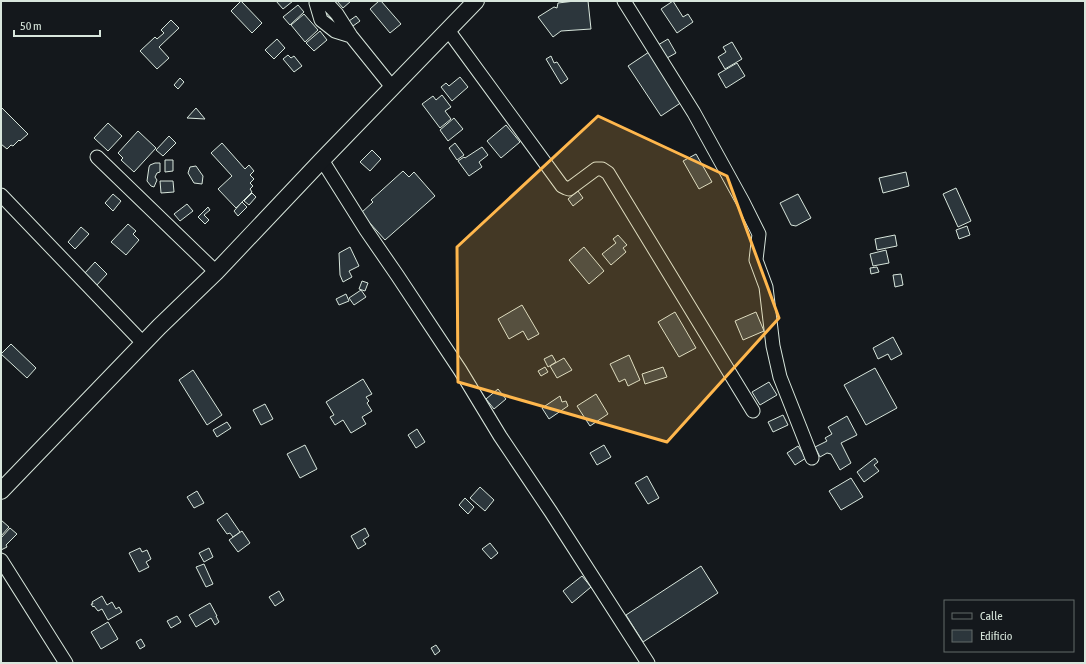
<svg xmlns="http://www.w3.org/2000/svg" width="1086" height="664" viewBox="0 0 1086 664" font-family="'Asap Condensed',sans-serif">
<style>
.building{fill:#2c363c;stroke:#d8e6dc}
.lines{fill:none;stroke-linecap:round;stroke-linejoin:round}
.minor-casing{stroke:#d8e6dc;stroke-width:15}
.major-casing{stroke:#d8e6dc;stroke-width:18}
.minor{stroke:#14181c;stroke-width:13}
.major{stroke:#14181c;stroke-width:16}
.marked{fill:#ffb74d;fill-opacity:0.2;stroke:#ffb74d;stroke-width:3;stroke-linejoin:round}
</style>
<rect width="100%" height="100%" fill="#14181c"/>
<!-- building -->
<g class="building">
<polygon points="241,1 262,23 252,33 231,11"/>
<polygon points="276,1 293,1 283,9"/>
<polygon points="337,1 351,1 343,8"/>
<polygon points="379,1 381,1 401,24 390,33 370,9"/>
<polygon points="575,1 588,1 591,29 561,31 553,37 538,17 554,7 557,8 558,3"/>
<polygon points="673,1 683,17 688,14 693,22 677,33 661,9"/>
<polygon points="298,5 304,12 290,25 283,17"/>
<polygon points="304,14 318,30 305,42 291,25"/>
<polygon points="356,16 360,21 353,26 349,21"/>
<polygon points="171,20 179,28 159,47 169,58 157,69 140,51 155,37 157,39 164,33 161,30"/>
<polygon points="320,31 327,40 314,51 306,43"/>
<polygon points="277,39 285,48 274,59 265,50"/>
<polygon points="668,39 676,53 667,58 658,45"/>
<polygon points="732,42 742,59 725,69 718,57 726,52 723,47"/>
<polygon points="652,50 685,100 661,116 628,66"/>
<polygon points="288,55 291,58 294,56 302,66 294,72 283,59"/>
<polygon points="551,56 554,63 557,62 568,79 561,84 546,59"/>
<polygon points="737,63 745,76 726,88 718,74"/>
<polygon points="460,77 468,87 452,101 441,87 446,83 449,86"/>
<polygon points="180,78 184,82 178,89 174,85"/>
<polygon points="442,95 451,107 445,111 451,119 440,128 422,104 433,96 436,100"/>
<polygon points="1,107 28,134 20,141 19,140 13,146 11,145 7,149 1,144"/>
<polygon points="196,108 205,119 187,118"/>
<polygon points="454,118 463,129 448,141 440,130"/>
<polygon points="108,123 122,136 108,151 94,138"/>
<polygon points="506,125 520,142 501,158 487,141"/>
<polygon points="138,131 156,148 134,172 121,160 123,158 118,153"/>
<polygon points="169,136 176,143 163,156 156,150"/>
<polygon points="222,143 245,169 249,165 254,171 250,175 254,179 250,183 253,186 250,189 252,192 236,208 218,189 232,176 211,153"/>
<polygon points="455,143 464,155 457,160 449,148"/>
<polygon points="482,147 488,155 479,162 482,167 469,176 458,161 464,157 465,158"/>
<polygon points="372,150 381,159 370,171 360,162"/>
<polygon points="696,154 712,182 699,189 683,161"/>
<polygon points="165,160 173,160 173,171 165,172"/>
<polygon points="155,163 160,163 160,172 157,173 155,177 157,180 154,187 151,186 147,181 149,167 150,165"/>
<polygon points="196,166 203,176 202,184 194,183 188,173 190,167"/>
<polygon points="403,171 409,177 414,172 435,196 385,240 361,213 373,202 371,200"/>
<polygon points="906,172 909,186 883,193 879,178"/>
<polygon points="160,181 173,181 174,192 161,193"/>
<polygon points="956,188 971,221 958,227 943,194"/>
<polygon points="578,191 583,198 573,206 568,199"/>
<polygon points="252,193 256,197 249,205 244,201"/>
<polygon points="113,194 121,201 113,211 105,203"/>
<polygon points="798,194 811,218 796,226 791,225 780,203"/>
<polygon points="242,202 247,207 238,216 234,211"/>
<polygon points="187,204 193,211 180,221 174,214"/>
<polygon points="208,207 210,210 204,215 209,220 205,224 198,217"/>
<polygon points="128,224 136,231 133,234 139,240 126,255 111,242"/>
<polygon points="967,226 970,235 959,239 956,230"/>
<polygon points="81,227 89,234 75,249 68,242"/>
<polygon points="618,235 627,245 623,248 626,252 611,265 602,254 616,243 613,239"/>
<polygon points="895,235 897,246 877,250 875,239"/>
<polygon points="350,247 359,266 349,271 352,277 343,282 340,275 339,253"/>
<polygon points="584,247 604,271 589,284 569,260"/>
<polygon points="886,250 889,263 873,266 870,254"/>
<polygon points="95,262 107,274 96,286 84,274"/>
<polygon points="877,267 879,272 871,274 870,268"/>
<polygon points="901,274 903,285 895,287 893,275"/>
<polygon points="362,281 368,283 365,291 359,289"/>
<polygon points="361,290 366,297 354,305 349,298"/>
<polygon points="346,294 349,301 339,305 336,299"/>
<polygon points="522,305 539,334 528,340 523,331 509,339 498,319"/>
<polygon points="675,312 696,348 679,357 658,322"/>
<polygon points="756,312 764,331 743,340 735,321"/>
<polygon points="893,337 902,354 891,360 888,354 878,359 873,348"/>
<polygon points="11,344 36,368 27,378 1,354"/>
<polygon points="552,355 556,362 548,367 544,359"/>
<polygon points="629,355 640,380 628,386 625,379 619,382 610,364"/>
<polygon points="564,358 572,370 557,378 550,366"/>
<polygon points="545,367 548,372 541,376 538,371"/>
<polygon points="663,367 667,377 645,384 642,374"/>
<polygon points="875,368 897,408 866,425 844,385"/>
<polygon points="193,370 222,415 207,425 179,380"/>
<polygon points="363,379 372,394 366,397 369,401 367,403 372,411 362,417 366,424 351,433 343,420 335,425 330,417 334,415 326,402"/>
<polygon points="769,382 777,395 760,405 752,392"/>
<polygon points="498,389 506,399 494,409 486,399"/>
<polygon points="596,394 608,414 590,426 577,406"/>
<polygon points="560,396 562,402 566,401 568,406 549,419 542,408"/>
<polygon points="265,404 273,419 261,425 253,410"/>
<polygon points="783,415 788,425 773,432 768,422"/>
<polygon points="847,416 857,435 841,443 851,463 840,470 831,454 827,453 820,457 815,447 827,441 825,438 832,434 828,427"/>
<polygon points="227,422 231,428 217,437 213,430"/>
<polygon points="417,429 425,442 416,448 408,435"/>
<polygon points="305,445 317,469 300,478 287,454"/>
<polygon points="604,445 611,457 597,465 590,453"/>
<polygon points="798,446 806,458 795,465 787,453"/>
<polygon points="875,458 878,462 874,465 879,471 864,482 857,472"/>
<polygon points="647,476 659,498 648,504 635,483"/>
<polygon points="851,478 863,497 841,510 829,491"/>
<polygon points="480,487 494,500 485,511 470,498"/>
<polygon points="197,491 204,503 194,508 187,497"/>
<polygon points="465,498 474,507 468,514 459,505"/>
<polygon points="227,513 240,532 233,537 230,533 227,534 217,520"/>
<polygon points="1,520 9,527 1,536"/>
<polygon points="10,528 17,534 6,545 7,547 1,550 1,538"/>
<polygon points="365,528 369,536 363,540 366,544 358,549 351,536"/>
<polygon points="242,531 250,543 238,552 229,540"/>
<polygon points="490,543 498,553 491,559 482,549"/>
<polygon points="140,548 142,552 147,550 151,559 146,562 149,567 139,572 129,553"/>
<polygon points="209,548 213,557 204,562 199,553"/>
<polygon points="204,564 213,584 206,587 196,567"/>
<polygon points="701,566 718,593 643,642 626,615"/>
<polygon points="582,576 591,587 572,603 563,591"/>
<polygon points="279,591 284,600 275,606 269,597"/>
<polygon points="102,596 107,605 112,602 116,609 119,607 122,612 108,620 102,609 98,611 94,606 93,607 91,604 93,604 92,602"/>
<polygon points="210,603 217,616 216,616 219,622 215,625 211,618 196,627 189,615"/>
<polygon points="177,616 181,622 171,628 167,621"/>
<polygon points="108,622 118,639 101,649 91,632"/>
<polygon points="141,639 145,646 140,649 136,642"/>
<polygon points="436,645 440,651 435,655 431,648"/>
</g>
<g class="lines">
<defs>
<g id="minor">
<polyline points="624,1 694,113 743,202 759,234 756,260 766,287 773,346 780,377 812,458"/>
<polyline points="448,30 562,186 566,188 569,189 596,169 602,169 608,173 753,411"/>
<polyline points="351,36 335,31 321,20 316,3 326,2 337,14 351,36 392,87"/>
<polyline points="97,157 216,272"/>
<polyline points="322,160 366,230 397,275 460,370 500,436 551,512 648,663"/>
<polyline points="1,195 143,343"/>
<polyline points="1,560 66,663"/>
</g>
<polyline id="major" points="1,491 159,327 216,272 322,160 476,1"/>
</defs>
<!-- minor casing -->
<use href="#minor" class="minor-casing"/>
<!-- major casing -->
<use href="#major" class="major-casing"/>
<!-- minor -->
<use href="#minor" class="minor"/>
<!-- major -->
<use href="#major" class="major"/>
</g>
<!-- marked area -->
<path class="marked" d="M598 116 727 176 779 318 667 442 458 382 457 247Z"/>
<!-- border -->
<rect width="1086" height="664" fill="none" stroke="#d8e6dc" stroke-width="4"/>
<!-- legend -->
<rect x="944" y="600" width="130" height="52" fill="#14181c" stroke="#626a69"/>
<rect x="952" y="613" width="20" height="6" fill="#14181c" stroke="#626a69"/>
<text x="980" y="620" font-size="12" fill="#d8e6dc">Calle</text>
<rect x="952" y="630" width="20" height="12" fill="#2c363c" stroke="#626a69"/>
<text x="980" y="640" font-size="12" fill="#d8e6dc">Edificio</text>
<!-- scale -->
<path d="M14 30v6h86v-6" fill="none" stroke="#d8e6dc" stroke-width="2"/>
<text x="20" y="30" font-size="12" fill="#d8e6dc" stroke="#14181c" stroke-width="3" paint-order="stroke">50 m</text>
</svg>
